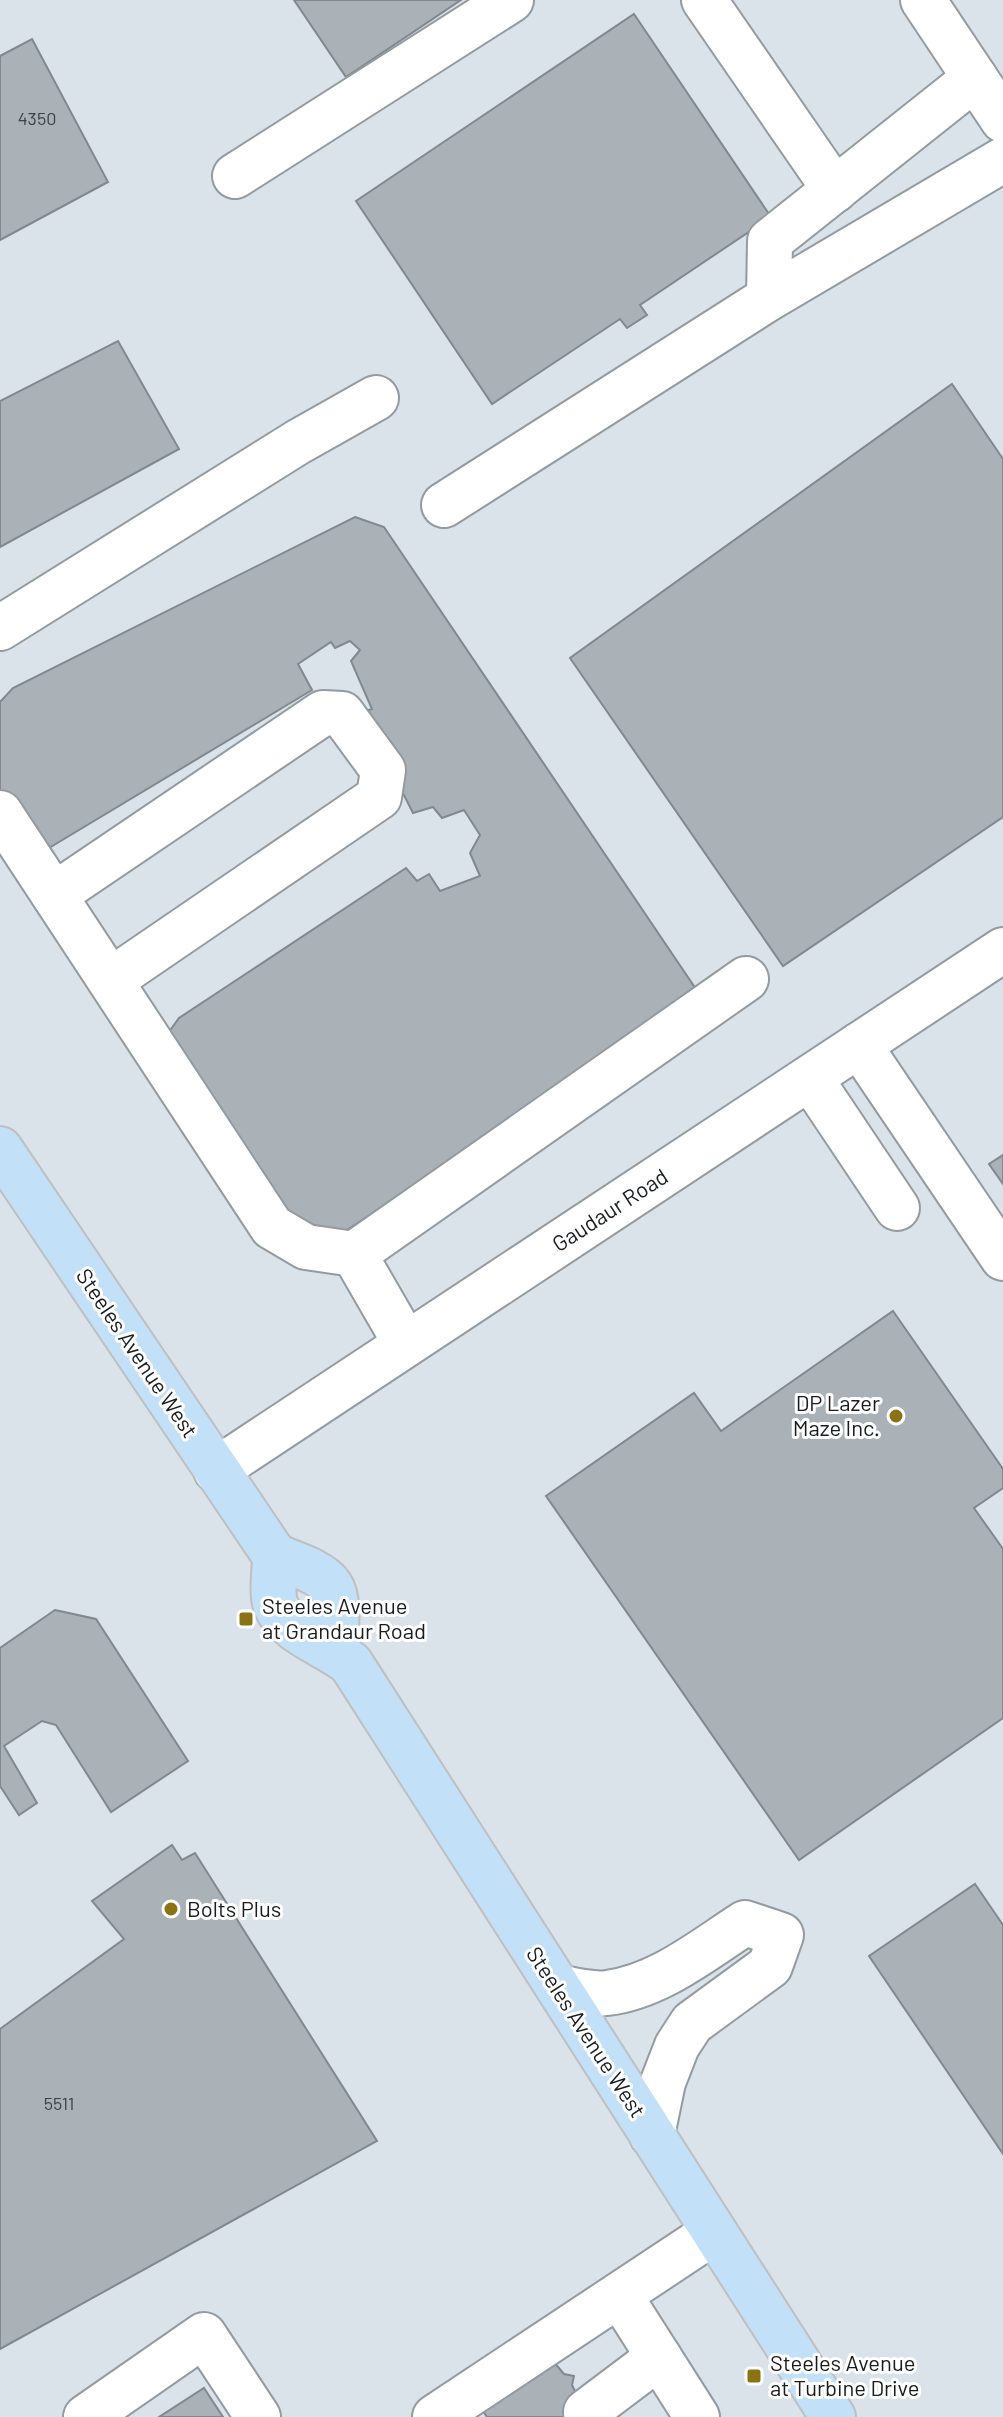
<svg xmlns="http://www.w3.org/2000/svg" width="1003" height="2417" viewBox="0 0 1003 2417" font-family="Barlow,sans-serif">
<style>
.building{fill:#aab2b8;stroke:#81898f;stroke-width:2}
.lines{fill:none;stroke-linecap:round;stroke-linejoin:round}
.minor-casing{stroke:#939ba1;stroke-width:48}
.major-casing{stroke:#bfbfc0;stroke-width:48}
.minor{stroke:#fff;stroke-width:44}
.major{stroke:#c2e0f8;stroke-width:44}
.poi-dot{fill:#8a7215;stroke:#fff;stroke-width:3}
.labels{text-anchor:middle;stroke-width:6;stroke-linejoin:round;paint-order:stroke}
.number-label{font-size:18px;fill:#3d4244}
.street-label{font-size:22px;fill:#191c1e;stroke:#fff}
.poi-label{font-size:22px;fill:#191c1e;stroke:#fff;text-anchor:start}
</style>
<rect width="100%" height="100%" fill="#dae3ea"/>
<!-- building -->
<g class="building">
<polygon points="294,0 461,0 346,77"/>
<polygon points="634,14 771,217 640,305 647,315 627,328 620,319 492,404 356,201"/>
<polygon points="32,39 108,182 0,240 0,56"/>
<polygon points="118,341 179,449 0,547 0,401"/>
<polygon points="952,384 1003,459 1003,817 783,966 570,658"/>
<polygon points="355,517 384,527 702,998 327,1243 288,1229 161,1043 179,1018 406,868 417,881 429,874 440,891 480,876 470,853 480,835 464,810 442,818 433,807 413,813 362,712 372,709 351,661 360,650 350,641 335,648 331,642 298,664 312,690 39,854 0,802 0,702 13,688"/>
<polygon points="1003,1155 1003,1184 989,1164"/>
<polygon points="893,1311 1003,1469 1003,1488 974,1508 1003,1549 1003,1718 799,1860 546,1496 694,1393 721,1431"/>
<polygon points="55,1610 96,1619 188,1761 111,1812 56,1725 42,1721 4,1746 37,1803 19,1815 0,1786 0,1648"/>
<polygon points="172,1845 182,1860 195,1853 377,2141 0,2349 0,2029 124,1939 92,1901"/>
<polygon points="975,1884 1003,1925 1003,2154 869,1956"/>
<polygon points="552,2360 564,2374 574,2376 572,2385 579,2399 577,2407 563,2417 487,2417 479,2405"/>
<polygon points="204,2388 223,2417 159,2417"/>
</g>
<g class="lines">
<defs>
<g id="minor">
<polyline points="704,0 835,190"/>
<polyline points="923,0 1003,120"/>
<polyline points="235,176 511,0"/>
<polyline points="769,298 770,241 975,78"/>
<polyline points="444,505 769,298 1003,160"/>
<polyline points="0,628 298,442 376,398"/>
<polyline points="0,813 272,1227 306,1247 354,1254 406,1344"/>
<polyline points="54,895 323,713 342,714 383,770 379,797 111,980"/>
<polyline points="859,1045 1003,1258"/>
<polyline points="810,1078 897,1208"/>
<polyline points="354,1254 746,979"/>
<polyline points="216,1470 1003,950"/>
<path d="M558 1987C573 1990 592 1995 607 1993 658 1987 703 1950 745 1923L781 1935 770 1966 692 2023 677 2046 663 2082 652 2135"/>
<polyline points="620,2296 697,2417"/>
<polyline points="86,2417 204,2335 258,2417"/>
<polyline points="435,2417 714,2232"/>
<polyline points="589,2417 586,2412 659,2357"/>
</g>
<g id="major">
<path d="M0 1149 275 1556C275 1570 271 1594 276 1606 288 1634 329 1645 351 1664L833 2417"/>
<path d="M275 1556C340 1581 339 1581 335 1650"/>
</g>
</defs>
<!-- minor casing -->
<use href="#minor" class="minor-casing"/>
<!-- major casing -->
<use href="#major" class="major-casing"/>
<!-- minor -->
<use href="#minor" class="minor"/>
<!-- major -->
<use href="#major" class="major"/>
</g>
<!-- markers -->
<g class="poi-dot">
<circle cx="896" cy="1416" r="8"/>
<rect x="238" y="1611" width="16" height="16" rx="4"/>
<circle cx="171" cy="1909" r="8"/>
<rect x="746" y="2368" width="16" height="16" rx="4"/>
</g>
<g class="labels">
<!-- number labels -->
<g class="number-label">
<text x="37" y="125">4350</text>
<text x="59" y="2110">5511</text>
</g>
<!-- street labels -->
<g class="street-label">
<text transform="translate(610 1210) rotate(-33)" y="8">Gaudaur Road</text>
<text transform="translate(137 1353) rotate(56)" y="8">Steeles Avenue West</text>
<text transform="translate(586 2032) rotate(57)" y="8">Steeles Avenue West</text>
</g>
<!-- poi labels -->
<g class="poi-label">
<text x="880" y="1411" text-anchor="end">DP Lazer<tspan x="880" dy="25">Maze Inc.</tspan></text>
<text x="262" y="1614">Steeles Avenue<tspan x="262" dy="25">at Grandaur Road</tspan></text>
<text x="187" y="1917">Bolts Plus</text>
<text x="770" y="2371">Steeles Avenue<tspan x="770" dy="25">at Turbine Drive</tspan></text>
</g>
</g>
</svg>
